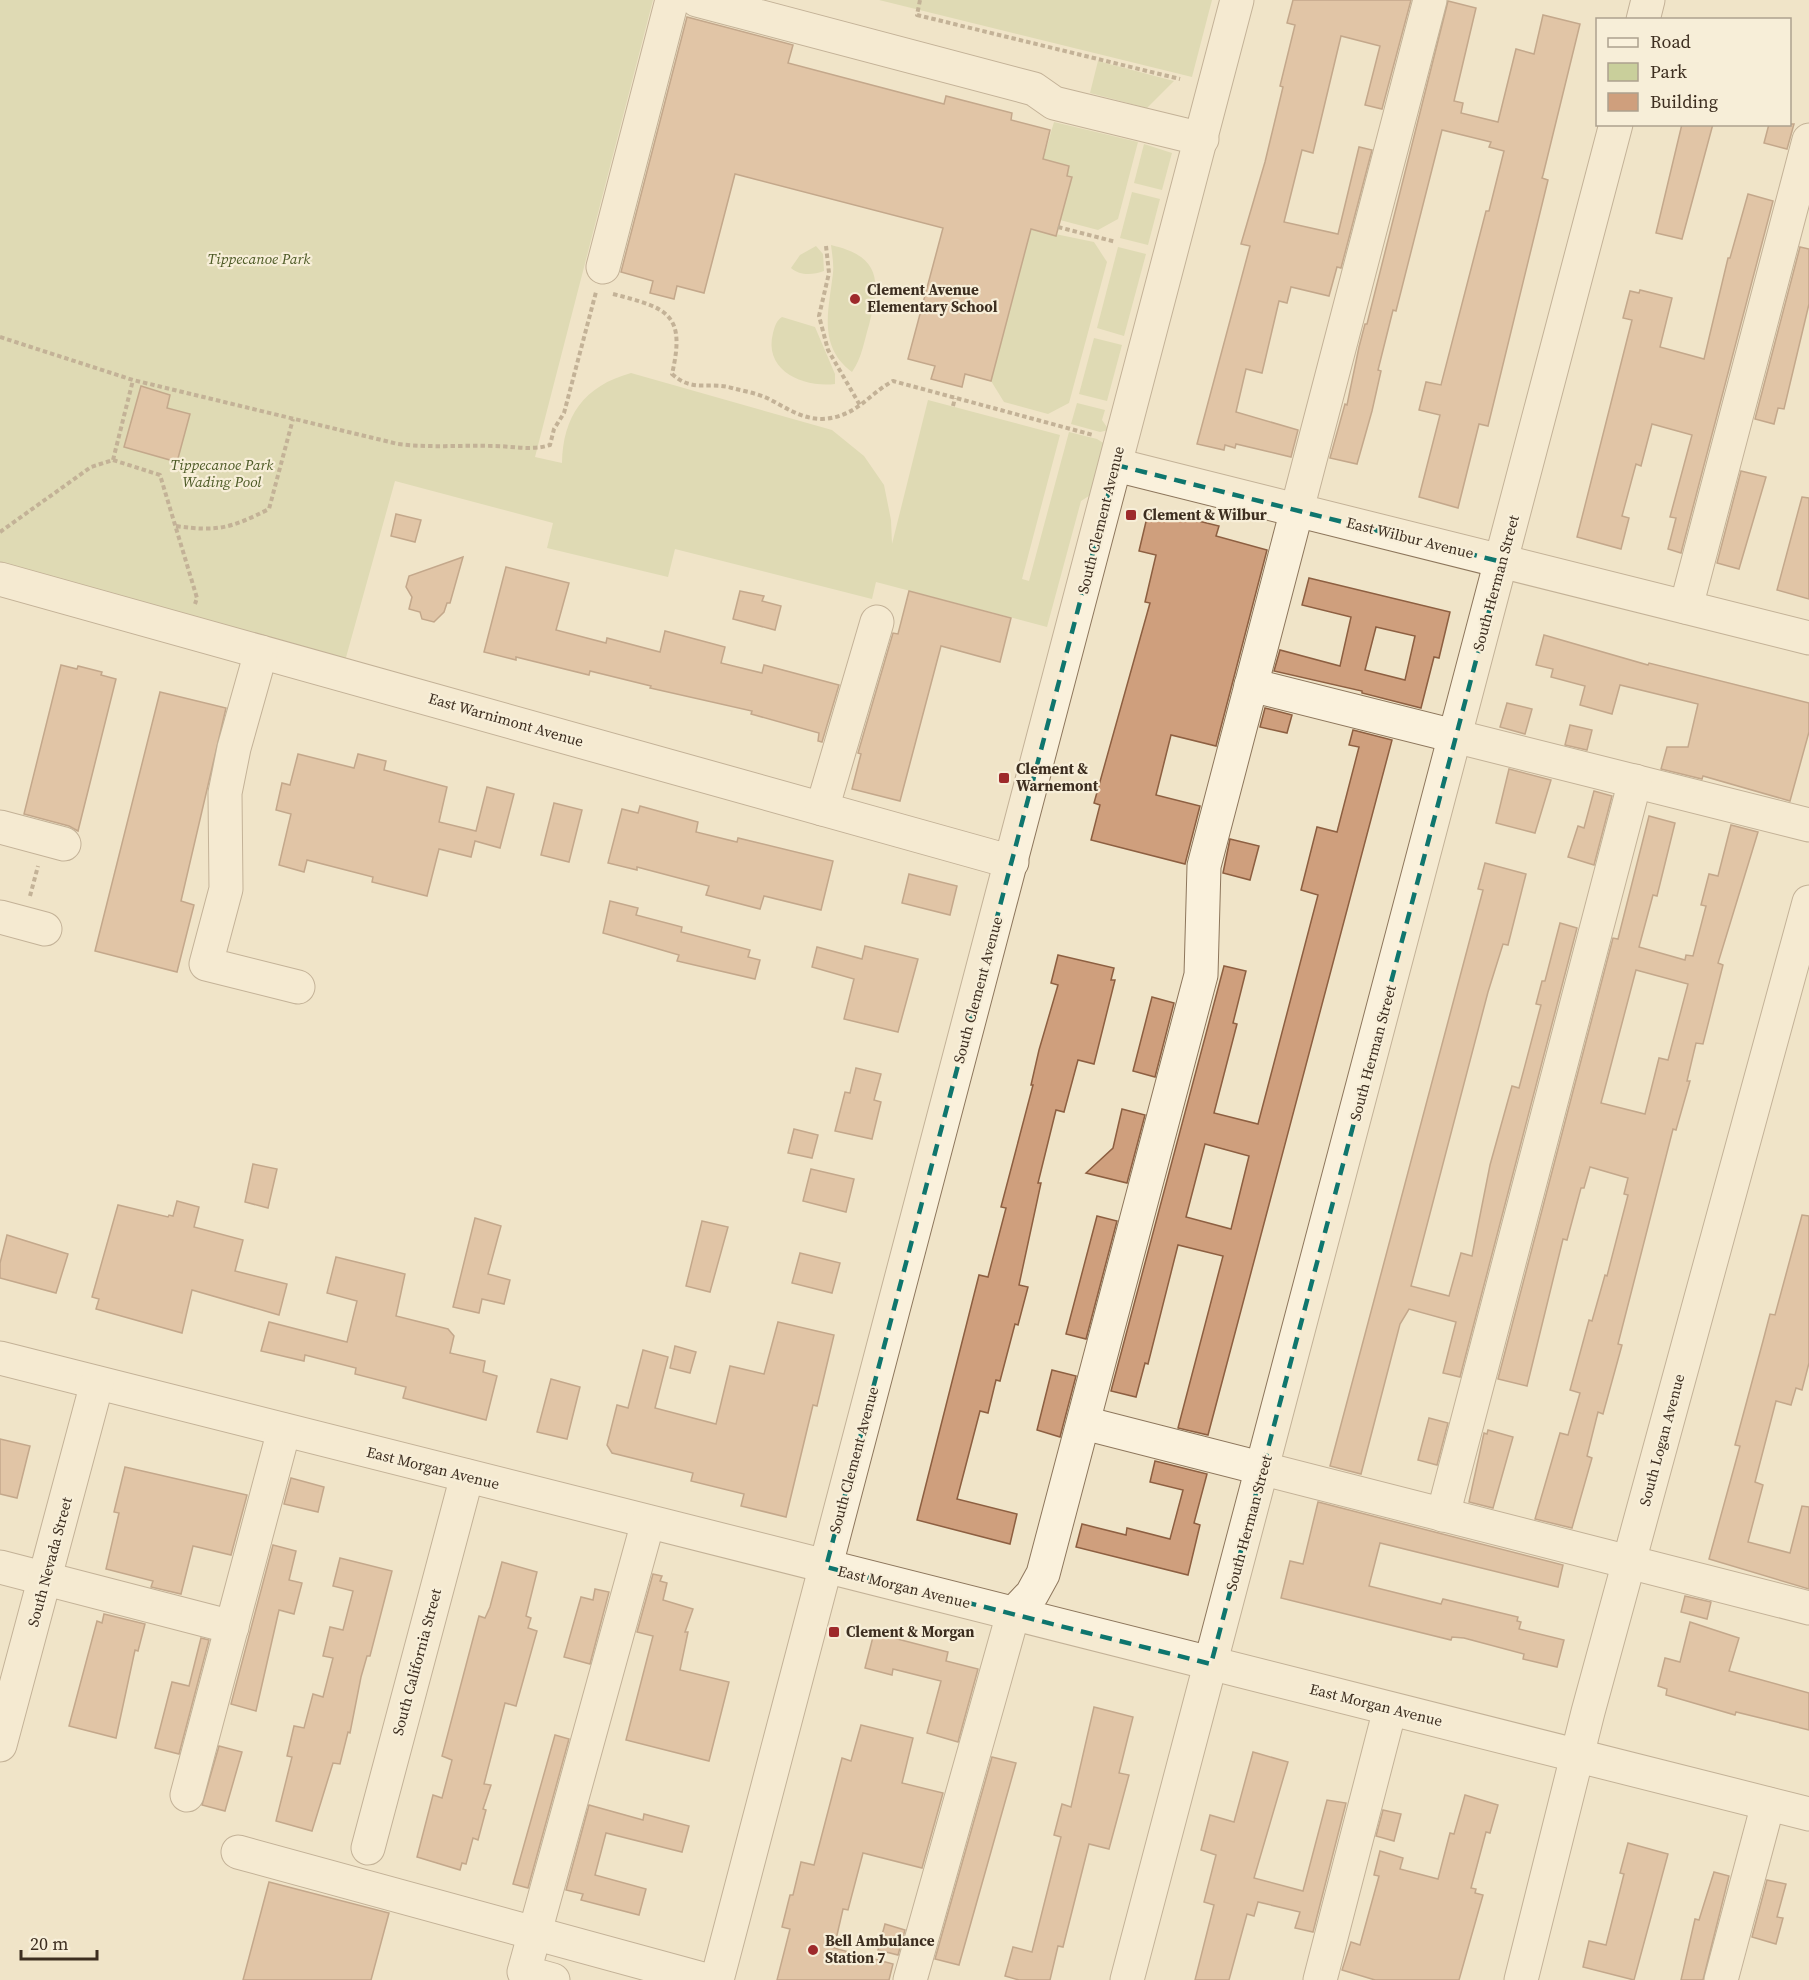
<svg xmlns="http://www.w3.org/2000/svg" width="1809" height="1980" viewBox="0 0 1809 1980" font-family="'Source Serif 4',serif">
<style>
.green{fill:#c9cf9b}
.building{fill:#cf9f7d;stroke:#8d5f41;stroke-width:1.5;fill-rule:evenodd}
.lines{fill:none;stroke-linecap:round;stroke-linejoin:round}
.minor-casing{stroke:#8d765c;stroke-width:35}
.path{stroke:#8d765c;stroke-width:4;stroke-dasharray:4.5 3;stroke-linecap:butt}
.minor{stroke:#faf1dc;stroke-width:33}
.marked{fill:none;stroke:#0f766e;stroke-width:4.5;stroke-dasharray:12 8;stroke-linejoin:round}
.poi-dot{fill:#9e2a2b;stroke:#f7eed8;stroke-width:2}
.labels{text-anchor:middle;stroke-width:4.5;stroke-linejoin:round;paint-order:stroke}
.park-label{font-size:15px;font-style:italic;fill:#4d5a26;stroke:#f7eed8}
.poi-label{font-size:15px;font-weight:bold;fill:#3d2e20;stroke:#f7eed8;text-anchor:start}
.street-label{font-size:15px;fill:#3d2e20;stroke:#f7eed8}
</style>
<rect width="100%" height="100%" fill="#f0e4c8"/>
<!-- green -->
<g class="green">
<path d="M0 0H653L535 457 562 463C563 416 584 386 631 373L832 430 864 456 884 485 891 520 892 544 928 400 1060 435 1022 579 1029 581 1069 432 1097 439 1105 444 1092 494 1081 501 1047 627 876 582 872 599 675 549 668 577 547 548 553 523 395 481 345 661 0 564Z"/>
<polygon points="879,0 1212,0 1192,77"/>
<polygon points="1098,61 1174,81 1147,108 1090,93"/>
<polygon points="1054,122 1138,142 1118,219 1098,230 1060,220 1071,177 1067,176 1069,166 1062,164 1061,168 1042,163"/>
<polygon points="1144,144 1172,153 1162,190 1134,183"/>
<polygon points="1132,192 1160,199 1148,245 1120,238"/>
<polygon points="1031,229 1094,242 1107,262 1069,403 1048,414 1004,402 991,381"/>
<path d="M831 245C882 257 880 281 869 325 864 341 862 358 852 372 817 346 829 309 833 273 834 264 832 254 831 245Z"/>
<path d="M816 246 823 254 824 271C813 275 800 276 791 268L800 255Z"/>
<polygon points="1118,247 1146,254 1124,336 1097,328"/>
<path d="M782 317 815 327 835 374V384C804 388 763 371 773 333 775 326 776 321 782 317Z"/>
<polygon points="1094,338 1122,345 1107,401 1079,394"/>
<polygon points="1077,403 1105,410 1102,420 1109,430 1100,432 1071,424"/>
</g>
<!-- building -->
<g class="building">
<polygon points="1293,0 1411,0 1382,109 1365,105 1380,46 1341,36 1313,153 1302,150 1284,222 1338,234 1359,147 1372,150 1341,268 1337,267 1329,296 1291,287 1287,303 1279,301 1262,373 1246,369 1236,412 1298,430 1291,457 1236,444 1235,448 1225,445 1224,450 1197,444 1250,246 1241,244 1265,162 1283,87 1280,86 1295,25 1287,23"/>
<polygon points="1448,1 1476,8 1454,101 1463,103 1461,113 1498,122 1516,49 1534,54 1543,15 1580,24 1543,175 1542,178 1548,180 1488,426 1479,424 1458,508 1419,497 1440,415 1419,410 1426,382 1441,385 1486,211 1489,211 1504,151 1489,147 1491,142 1442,130 1396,311 1393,310 1378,370 1381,371 1372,411 1357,464 1330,458 1345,404 1347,405 1359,347 1365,324 1367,324"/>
<polygon points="687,17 793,45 788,63 944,104 946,96 1012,113 1011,120 1050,130 1043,159 1069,166 1067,176 1072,177 1056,236 1031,229 991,381 965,374 962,387 931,379 935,366 908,359 943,228 735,174 704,293 677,286 674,299 650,293 653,281 621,272"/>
<polygon points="1682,124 1713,124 1682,239 1656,233"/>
<polygon points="1769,124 1794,124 1787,149 1764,143"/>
<polygon points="1748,194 1773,201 1681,553 1668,549 1676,518 1670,517 1692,435 1652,424 1641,466 1636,464 1622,516 1629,518 1621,549 1577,537 1632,320 1623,318 1630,291 1639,293 1640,290 1672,298 1660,347 1704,359 1728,258 1730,258"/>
<polygon points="1800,247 1809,249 1809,304 1784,409 1778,408 1774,424 1755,419"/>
<polygon points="141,386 170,395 167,408 190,414 177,462 124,447"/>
<polygon points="1741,471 1766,477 1739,569 1717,563"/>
<polygon points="1802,497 1809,498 1809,599 1777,590"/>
<polygon points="1149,509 1219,526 1216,536 1267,550 1216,746 1171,735 1156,795 1200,806 1185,864 1091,840 1100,805 1094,803 1150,603 1145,602 1156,555 1139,551"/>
<polygon points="396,514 421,520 415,542 391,536"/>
<polygon points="463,557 450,603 447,603 444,612 434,622 422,619 420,612 409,609 412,597 406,587 409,576"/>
<polygon points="506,567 569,583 556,630 606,643 607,638 660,652 665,631 725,647 721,663 762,673 764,665 839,685 822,742 818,741 819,733 751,714 752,711 650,688 651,686 590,671 589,675 516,657 516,660 484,652"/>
<path d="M1309 578 1450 612 1439 658 1434 657 1421 708 1362 693V691L1274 671 1280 650 1340 666 1351 617 1302 605ZM1376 627 1415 636 1405 680 1365 670Z"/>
<polygon points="740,591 764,596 762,601 781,606 775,630 733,619"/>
<polygon points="909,591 1011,618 1000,662 941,646 900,801 852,789 861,754 858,753 893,633 898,634"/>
<polygon points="1544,635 1648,665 1649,663 1809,703 1809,732 1790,801 1703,776 1702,779 1661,769 1667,747 1688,747 1698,704 1620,685 1612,714 1580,705 1585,686 1551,677 1553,669 1536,665"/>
<polygon points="61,665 77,669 78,666 102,672 101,675 116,679 78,831 69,826 24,814"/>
<polygon points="160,692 226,708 181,901 194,905 177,972 95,951"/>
<polygon points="1507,703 1532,709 1525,734 1500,727"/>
<polygon points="1265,708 1292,715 1287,733 1260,727"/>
<polygon points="1570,725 1592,730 1587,750 1565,745"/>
<path d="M1353 730 1392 740 1208 1435 1178 1428 1223 1256 1178 1245 1148 1364 1145 1363 1136 1397 1111 1391 1224 966 1246 971 1233 1023 1237 1024 1214 1113 1258 1124 1318 895 1301 890 1317 827 1337 832 1359 747 1349 745ZM1205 1144 1249 1156 1231 1229 1186 1217Z"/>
<polygon points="298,754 354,768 358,754 386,761 384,770 447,787 439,822 476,831 487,787 514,794 500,848 475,841 471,857 439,849 427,896 372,882 373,877 307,860 304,872 279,865 291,814 276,810 282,783 290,785"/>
<polygon points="1509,769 1551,780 1535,833 1496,823"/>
<polygon points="1594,791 1612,796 1594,865 1568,857 1578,826 1584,828"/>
<polygon points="554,803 582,810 569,862 541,855"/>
<polygon points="640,806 698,822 696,832 737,842 738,838 833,861 821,910 764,896 760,909 706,895 709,886 637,867 637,870 608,863 622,809 638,813"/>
<path d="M1649 816 1675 823 1657 896 1653 895 1639 947 1685 960 1686 955 1693 956 1706 906 1701 905 1709 874 1718 876 1731 825 1758 832 1718 963 1723 965 1703 1044 1696 1043 1687 1081H1690L1676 1130 1673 1129 1618 1344 1622 1345 1603 1414 1598 1412 1587 1456 1592 1458 1572 1528 1535 1519 1560 1433 1568 1435 1580 1393 1570 1390 1589 1320 1592 1321 1605 1275 1607 1276 1628 1195 1624 1194 1628 1178 1590 1167 1584 1188H1581L1567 1240 1563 1239 1527 1386 1498 1379 1613 938 1618 939ZM1636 970 1688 984 1668 1060 1659 1058 1645 1114 1601 1103Z"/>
<polygon points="1230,839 1259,846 1250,880 1223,873"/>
<polygon points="1485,863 1526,874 1508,945 1503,944 1488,992 1411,1286 1449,1296 1461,1253 1472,1256 1490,1165 1512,1086 1519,1088 1541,1005 1536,1004 1542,981 1545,981 1560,923 1577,928 1460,1377 1443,1373 1456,1322 1409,1309 1400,1324 1361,1474 1330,1466 1483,890 1478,889"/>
<polygon points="909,874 957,886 950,915 902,903"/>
<polygon points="610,901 638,908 636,915 682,927 681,932 750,950 748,957 760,960 755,979 677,961 679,955 603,933"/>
<polygon points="865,946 918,959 898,1032 844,1019 854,979 812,967 817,947 862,959"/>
<polygon points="1058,955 1114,968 1111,980 1115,980 1094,1064 1078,1060 1064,1112 1056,1110 1038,1183 1041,1183 1019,1285 1028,1287 1018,1325 1015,1324 1000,1381 996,1380 988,1413 980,1411 957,1499 1017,1514 1010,1544 917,1520 979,1275 988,1277 1006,1208 1001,1207 1033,1085 1031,1085 1039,1050 1058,985 1051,983"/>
<polygon points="1152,997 1174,1003 1155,1077 1133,1071"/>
<polygon points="856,1068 881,1074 874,1100 881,1102 872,1139 835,1131 845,1092 850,1093"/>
<polygon points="1122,1109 1145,1115 1127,1183 1086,1173 1113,1148"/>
<polygon points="794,1129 818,1135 812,1158 788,1153"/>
<polygon points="253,1164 277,1169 268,1208 245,1202"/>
<polygon points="811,1169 854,1179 846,1212 803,1201"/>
<polygon points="177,1201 199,1207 194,1227 243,1240 235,1271 287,1284 279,1315 192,1290 182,1333 96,1309 99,1299 92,1297 118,1205 168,1217 169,1215 173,1216"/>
<polygon points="1802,1215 1809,1216 1809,1363 1802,1390 1796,1388 1791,1405 1776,1401 1755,1482 1763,1485 1748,1542 1790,1553 1802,1506 1809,1507 1809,1589 1709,1559 1740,1446 1735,1445 1763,1341 1770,1314 1775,1315"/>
<polygon points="1097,1216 1117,1221 1086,1339 1066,1334"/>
<polygon points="475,1218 501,1226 488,1274 510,1280 504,1304 482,1299 479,1313 453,1307"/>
<polygon points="702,1221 728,1227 710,1292 686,1286"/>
<polygon points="7,1235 68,1254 56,1293 0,1278 0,1263"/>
<polygon points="800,1253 840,1263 832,1293 792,1283"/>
<polygon points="336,1257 405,1274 396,1316 448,1329 454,1336 450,1353 485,1361 483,1372 497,1376 486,1420 403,1398 406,1387 355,1374 356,1368 305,1355 304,1361 261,1351 269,1322 347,1342 357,1301 327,1293"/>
<polygon points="778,1322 834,1335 817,1406 813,1405 786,1517 741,1506 744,1494 691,1481 693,1473 612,1453 607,1445 617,1405 628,1408 643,1350 668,1357 655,1408 716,1424 730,1366 764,1374"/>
<polygon points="675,1346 696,1352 690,1373 670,1368"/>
<polygon points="1052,1370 1076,1376 1060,1437 1037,1430"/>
<polygon points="551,1379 580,1387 567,1439 537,1432"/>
<polygon points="1429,1418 1448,1423 1437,1465 1418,1460"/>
<polygon points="1488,1430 1513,1437 1493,1508 1469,1502 1484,1433 1487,1434"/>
<polygon points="0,1439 30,1446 17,1498 0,1494"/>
<polygon points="1155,1461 1207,1474 1194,1523 1200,1525 1188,1575 1076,1547 1082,1524 1126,1535 1127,1528 1170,1539 1183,1490 1150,1482"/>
<polygon points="125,1467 247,1495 231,1555 193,1546 181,1594 151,1587 153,1581 106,1569 119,1513 114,1512"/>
<polygon points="291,1478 324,1487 318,1512 284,1504"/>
<polygon points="1318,1502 1563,1565 1558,1587 1380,1543 1369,1586 1441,1604 1443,1599 1518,1617 1517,1621 1521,1622 1519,1629 1564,1640 1557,1667 1523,1659 1524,1654 1464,1638 1452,1637 1451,1640 1281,1598 1290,1561 1303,1564"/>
<polygon points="273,1545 296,1551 289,1580 302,1583 294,1614 279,1610 256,1711 231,1704"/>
<polygon points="340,1558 392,1571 370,1656 367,1656 361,1677 350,1733 348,1732 340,1764 333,1763 312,1831 276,1821 292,1757 287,1756 294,1726 304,1728 313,1694 323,1697 333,1658 323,1656 330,1627 343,1630 353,1591 333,1586"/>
<polygon points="502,1562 537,1572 526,1616 531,1618 528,1628 537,1631 516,1706 505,1703 484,1784 491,1785 483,1809 486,1810 478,1840 473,1838 466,1864 462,1863 460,1870 417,1857 433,1795 442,1798 452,1760 442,1756 479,1616 485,1618 490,1607"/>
<polygon points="653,1574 662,1576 660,1581 667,1583 663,1600 693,1609 685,1632 688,1632 680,1670 729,1682 709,1761 626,1740 653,1636 637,1632"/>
<polygon points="595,1589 609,1592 590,1664 564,1657 581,1597 593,1600"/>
<polygon points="1685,1596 1711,1602 1707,1619 1681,1612"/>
<polygon points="104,1614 145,1624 138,1651 135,1650 116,1738 69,1726 97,1621 102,1623"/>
<polygon points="1690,1622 1739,1638 1729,1671 1809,1693 1809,1730 1736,1712 1735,1715 1666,1695 1667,1689 1658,1686 1665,1658 1680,1662"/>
<polygon points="874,1633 948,1652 946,1661 978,1669 958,1742 927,1733 941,1681 893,1669 892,1675 865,1668"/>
<polygon points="201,1638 209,1640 179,1754 155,1748 172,1682 189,1686"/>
<polygon points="1094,1707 1133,1717 1119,1773 1129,1775 1109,1849 1089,1844 1063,1947 1058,1946 1050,1980 1019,1980 1005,1976 1013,1947 1032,1952 1061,1837 1054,1835 1062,1804 1071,1807"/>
<polygon points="861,1725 913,1738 902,1783 943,1793 922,1868 863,1853 848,1910 843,1909 834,1948 893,1964 889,1980 777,1980 790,1929 782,1927 790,1895 793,1895 801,1862 814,1865 842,1758 851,1761"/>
<polygon points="555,1735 569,1739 528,1888 513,1884"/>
<polygon points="219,1746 242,1752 225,1811 202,1805"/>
<polygon points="1253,1752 1288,1762 1254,1878 1303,1891 1327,1800 1346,1803 1313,1932 1295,1928 1300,1912 1258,1902 1254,1916 1247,1914 1229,1980 1195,1980 1214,1905 1204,1902 1216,1855 1201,1850 1210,1815 1234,1822"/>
<polygon points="992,1757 1016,1763 959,1965 935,1959"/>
<polygon points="1465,1795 1498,1805 1490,1833 1486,1832 1471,1888 1476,1889 1475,1893 1483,1895 1459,1980 1375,1980 1342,1970 1351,1942 1360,1945 1379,1876 1374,1875 1380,1851 1403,1858 1400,1869 1438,1879 1450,1833 1454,1834"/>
<polygon points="589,1805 643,1820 644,1814 689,1826 682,1852 606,1833 595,1875 646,1889 639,1915 581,1900 583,1894 566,1890"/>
<polygon points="1383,1810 1401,1814 1394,1841 1376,1836"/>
<polygon points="1628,1843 1668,1854 1634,1980 1583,1967 1589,1941 1606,1945 1624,1874 1620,1873"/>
<polygon points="1714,1872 1729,1876 1703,1980 1681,1980 1695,1919 1699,1920"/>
<polygon points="1767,1880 1786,1884 1777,1917 1783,1918 1776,1944 1752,1937"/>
<polygon points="269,1882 389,1913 371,1980 243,1980"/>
<polygon points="885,1924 905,1930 898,1955 878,1950"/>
</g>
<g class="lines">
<defs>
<g id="minor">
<polyline points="697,0 1034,89 1054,103 1202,139"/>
<polyline points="1643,20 1648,0"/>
<polyline points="603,267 672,0"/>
<polyline points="1116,465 1809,638"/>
<polyline points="0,579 1012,862"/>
<polyline points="1686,607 1809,140"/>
<polyline points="261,652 234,748 225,793 226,889 206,964 298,987"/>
<polyline points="1251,685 1809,825"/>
<polyline points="822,809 877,622"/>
<polyline points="0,827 64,844"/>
<polyline points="0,917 45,929"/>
<polyline points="0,1358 1809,1814"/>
<polyline points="1084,1423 1809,1608"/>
<polyline points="1443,1515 1635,781"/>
<polyline points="0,1567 232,1627"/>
<polyline points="0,1745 97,1383"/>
<polyline points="187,1795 284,1430"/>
<polyline points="368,1848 467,1476"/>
<polyline points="238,1852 706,1980"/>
<polyline points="553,1980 524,1972 648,1522"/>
<polyline points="717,1980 1237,0"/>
<polyline points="910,1980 1013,1614 1032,1594 1043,1574 1201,975 1204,866 1430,0"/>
<polyline points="1127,1980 1616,124"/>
<polyline points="1320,1980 1390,1709"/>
<polyline points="1521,1980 1588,1712 1809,902"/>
<polyline points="1721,1980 1768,1804"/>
</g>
</defs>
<!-- minor casing -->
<use href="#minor" class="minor-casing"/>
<!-- path -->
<g class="path">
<polyline points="920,0 917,15 1180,79"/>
<polyline points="1058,227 1116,242"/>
<polyline points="826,246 829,273 819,316 828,350 861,407"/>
<path d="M613 294C668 308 686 314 672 374 693 393 709 381 732 388 743 391 756 393 767 398 785 407 801 419 822 419 857 417 867 395 893 381L1093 435"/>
<path d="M0 337 133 380 398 444C430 448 461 445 493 446 513 446 531 451 550 445L554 429 564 413 596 292"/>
<polyline points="953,406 955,398"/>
<polyline points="113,460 133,380"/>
<path d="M176 526C218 532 231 528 269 509L293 419"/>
<polyline points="0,532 91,467 113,460 160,475 197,598 195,604"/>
<polyline points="30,896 38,866"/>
</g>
<!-- minor -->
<use href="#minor" class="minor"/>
</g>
<!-- marked area -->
<path d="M0 0H1809V1980H0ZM1116 465 1502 562 1211 1664 826 1567Z" fill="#f0e4c8" fill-opacity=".55" fill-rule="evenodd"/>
<path class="marked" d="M1116 465 1502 562 1211 1664 826 1567Z"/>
<!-- markers -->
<g class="poi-dot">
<circle cx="855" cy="299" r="6"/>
<rect x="1125" y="509" width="12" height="12" rx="3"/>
<rect x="998" y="772" width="12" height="12" rx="3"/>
<rect x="828" y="1626" width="12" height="12" rx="3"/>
<circle cx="813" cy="1950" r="6"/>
</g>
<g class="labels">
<!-- park labels -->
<g class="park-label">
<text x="259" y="264">Tippecanoe Park</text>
<text x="222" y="470">Tippecanoe Park<tspan x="222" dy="17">Wading Pool</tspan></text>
</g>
<!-- poi labels -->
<g class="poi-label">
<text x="867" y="295">Clement Avenue<tspan x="867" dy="17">Elementary School</tspan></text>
<text x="1143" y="520">Clement &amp; Wilbur</text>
<text x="1016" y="774">Clement &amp;<tspan x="1016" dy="17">Warnemont</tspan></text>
<text x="846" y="1637">Clement &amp; Morgan</text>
<text x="825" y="1946">Bell Ambulance<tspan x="825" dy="17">Station 7</tspan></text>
</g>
<!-- street labels -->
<g class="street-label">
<text transform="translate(1101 520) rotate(-76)" y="5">South Clement Avenue</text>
<text transform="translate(1410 538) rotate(14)" y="5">East Wilbur Avenue</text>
<text transform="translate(1496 583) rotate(-75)" y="5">South Herman Street</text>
<text transform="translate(506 720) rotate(16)" y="5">East Warnimont Avenue</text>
<text transform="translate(978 990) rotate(-75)" y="5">South Clement Avenue</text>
<text transform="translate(1373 1053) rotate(-75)" y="5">South Herman Street</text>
<text transform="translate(1662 1440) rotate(-75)" y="5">South Logan Avenue</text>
<text transform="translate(854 1460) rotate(-75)" y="5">South Clement Avenue</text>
<text transform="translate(433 1468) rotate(14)" y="5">East Morgan Avenue</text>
<text transform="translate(1249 1523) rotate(-75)" y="5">South Herman Street</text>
<text transform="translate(50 1562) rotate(-75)" y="5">South Nevada Street</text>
<text transform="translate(904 1587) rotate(14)" y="5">East Morgan Avenue</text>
<text transform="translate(417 1662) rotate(-75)" y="5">South California Street</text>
<text transform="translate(1376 1705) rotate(14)" y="5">East Morgan Avenue</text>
</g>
</g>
<!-- legend -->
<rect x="1596" y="18" width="195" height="108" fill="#f7eed8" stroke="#ada18e" stroke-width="1.5"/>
<rect x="1608" y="38" width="30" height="9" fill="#faf1dc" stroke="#ada18e" stroke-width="1.5"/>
<text x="1650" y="48" font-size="18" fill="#3d2e20">Road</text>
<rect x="1608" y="63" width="30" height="18" fill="#c9cf9b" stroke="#ada18e" stroke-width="1.5"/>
<text x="1650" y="78" font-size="18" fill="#3d2e20">Park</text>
<rect x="1608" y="93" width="30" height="18" fill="#cf9f7d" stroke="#ada18e" stroke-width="1.5"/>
<text x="1650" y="108" font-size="18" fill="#3d2e20">Building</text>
<!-- scale -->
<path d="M21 1950v9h76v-9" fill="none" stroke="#3d2e20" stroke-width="3"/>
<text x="30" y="1950" font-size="18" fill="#3d2e20" stroke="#f7eed8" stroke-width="4.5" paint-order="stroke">20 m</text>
</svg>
